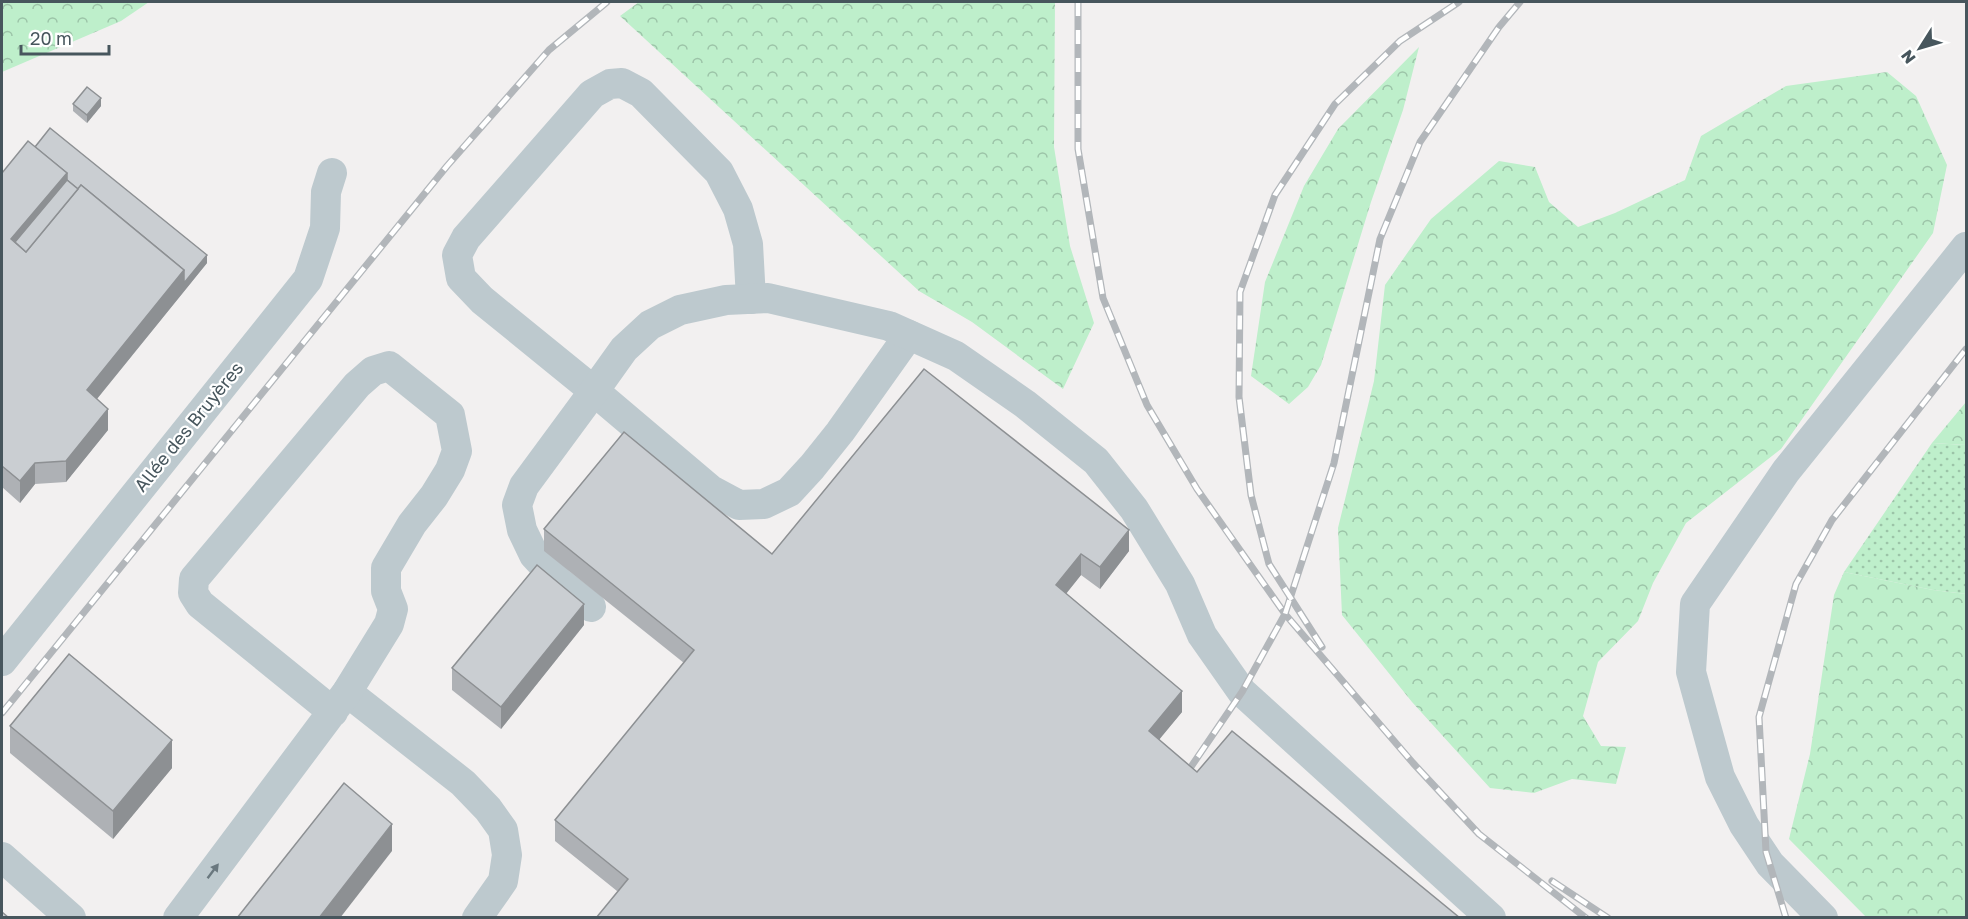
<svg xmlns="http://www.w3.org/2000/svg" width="1968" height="919" viewBox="0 0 1968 919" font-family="'Golos Text',sans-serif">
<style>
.grass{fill:url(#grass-dots)}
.forest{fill:url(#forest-crowns)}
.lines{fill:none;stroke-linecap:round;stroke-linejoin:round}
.minor{stroke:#bdc9ce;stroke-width:30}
.rail-casing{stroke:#b2b6ba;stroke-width:7}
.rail{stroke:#fff;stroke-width:4.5;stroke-dasharray:14;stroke-linecap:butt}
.wall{fill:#aeb1b5}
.shaded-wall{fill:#8d9093}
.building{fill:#caced2;stroke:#8d9093;stroke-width:1.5}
.oneway{fill:#6a787f}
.labels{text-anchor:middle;stroke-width:4.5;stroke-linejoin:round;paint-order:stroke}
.street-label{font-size:18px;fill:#47565d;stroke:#fff}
</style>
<defs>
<pattern id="grass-dots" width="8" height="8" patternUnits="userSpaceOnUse" patternTransform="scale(1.5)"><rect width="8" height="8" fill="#beefcb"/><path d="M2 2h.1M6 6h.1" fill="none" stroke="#9cc4a8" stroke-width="1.8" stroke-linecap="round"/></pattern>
<pattern id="forest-crowns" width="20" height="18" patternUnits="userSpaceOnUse" patternTransform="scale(1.5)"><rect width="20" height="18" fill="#beefcb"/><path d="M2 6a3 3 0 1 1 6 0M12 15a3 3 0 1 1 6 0" fill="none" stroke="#9cc4a8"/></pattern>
</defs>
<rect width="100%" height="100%" fill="#f2f0f0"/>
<!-- grass -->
<polygon class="grass" points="1932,443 1966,445 1966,594 1933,590 1844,572"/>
<!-- forest -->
<g class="forest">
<polygon points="2,2 149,2 121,21 2,72"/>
<polygon points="639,2 1055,2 1054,147 1070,246 1094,323 1063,389 972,322 919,291 620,16"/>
<polygon points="1419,47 1403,110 1371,202 1321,365 1308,387 1289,404 1251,376 1265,282 1304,186 1338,129"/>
<polygon points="1887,72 1916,96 1947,165 1933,233 1781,449 1686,523 1653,583 1638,621 1598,662 1583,716 1601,746 1626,747 1616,784 1572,779 1534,793 1490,788 1412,702 1342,615 1338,528 1374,381 1385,285 1431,219 1499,161 1535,167 1549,202 1578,227 1615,213 1685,180 1701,136 1786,86"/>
<polygon points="1966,402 1966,445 1932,443"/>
<polygon points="1844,572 1933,590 1966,594 1966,917 1866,917 1789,839 1810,754 1834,595"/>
</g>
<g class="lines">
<!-- minor -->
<g class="minor">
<polyline points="751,299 748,244 738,209 719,172 641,93 622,83 610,84 592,94 466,238 457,255 461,278 482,300 594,391 711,490 739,505 764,504 789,492 812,467 840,432 909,335"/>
<polyline points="591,607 559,582 534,555 522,530 517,505 524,486 594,391 624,349 650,325 680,310 726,300 768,298 889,326 956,356 1025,404 1096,461 1134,509 1180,584 1202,635 1242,692 1491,918"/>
<polyline points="2,661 308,279 325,228 326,192 332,173"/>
<polyline points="347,692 463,783 488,809 503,830 507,855 503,881 477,918"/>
<polyline points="2,857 71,918"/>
<polyline points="178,918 347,692 389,624 393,609 386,591 386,568 412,524 434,496 450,470 457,451 450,415 389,366 373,371 357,385 194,579 193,593 200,604 333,712"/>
<polyline points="1823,918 1770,864 1744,825 1720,777 1691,672 1695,604 1786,471 1966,247"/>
</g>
<defs>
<g id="rail">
<polyline points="1078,2 1078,149 1103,298 1147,405 1197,489 1285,614 1413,763 1479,834 1586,918"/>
<polyline points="1322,647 1269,564 1251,495 1239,397 1240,292 1275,195 1335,104 1400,41 1459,2"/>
<polyline points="2,713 447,166 549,50 607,2"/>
<polyline points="1182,780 1242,692 1285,614 1334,463 1380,239 1420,142 1499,27 1520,2"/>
<polyline points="1552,881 1608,918"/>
<polyline points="1786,918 1766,852 1759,717 1796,584 1832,520 1966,349"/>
</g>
</defs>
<!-- rail casing -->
<use href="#rail" class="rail-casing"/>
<!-- rail -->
<use href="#rail" class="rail"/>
</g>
<!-- wall -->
<g class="wall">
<polygon points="73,104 101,106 87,123 73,111"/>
<polygon points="35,147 207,263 97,399 108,430 66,482 35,484 20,503 2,487 2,173"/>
<polygon points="544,529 772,554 1129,551 1100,589 1081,575 1066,594 1182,712 1159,739 1197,772 617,891 555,841 555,820 684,663 544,551"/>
<polygon points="584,625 501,729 452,690 452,668"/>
<polygon points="10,726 172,768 113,839 10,753"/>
</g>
<!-- shaded-wall -->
<g class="shaded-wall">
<polygon points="101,98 101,106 87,123 87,115"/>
<polygon points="67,173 67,194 19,252 11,239"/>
<polygon points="207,255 207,263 87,411 87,390 184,270"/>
<polygon points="108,409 108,430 66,482 66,461"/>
<polygon points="35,463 35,484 20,503 20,481"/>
<polygon points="1129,530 1129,551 1100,589 1100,567"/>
<polygon points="1081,554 1081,575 1056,606 1056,585"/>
<polygon points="584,604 584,625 501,729 501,707"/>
<polygon points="1182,691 1182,712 1149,752 1149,731"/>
<polygon points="172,740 172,768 113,839 113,811"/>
<polygon points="392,824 392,851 340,918 319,918"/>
</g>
<!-- building -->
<g class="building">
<polygon points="87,87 101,98 87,115 73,104"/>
<polygon points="50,128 207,255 184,283 184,270 81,185 78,189 67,180 67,173 35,147"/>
<polygon points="28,141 67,173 11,239 26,252 81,185 184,270 87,390 108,409 66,461 35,463 20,481 2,466 2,173"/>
<polygon points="67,180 78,189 26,252 15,242"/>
<polygon points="924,369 1129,530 1100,567 1081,554 1056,585 1182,691 1149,731 1197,772 1232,731 1460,918 596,918 628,879 555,820 694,650 544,529 624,432 772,554"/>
<polygon points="537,565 584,604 501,707 452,668"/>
<polygon points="69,654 172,740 113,811 10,726"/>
<polygon points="344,783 392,824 319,918 237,918"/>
<polygon points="2,912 9,918 2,918"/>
</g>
<!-- one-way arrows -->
<defs><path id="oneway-solid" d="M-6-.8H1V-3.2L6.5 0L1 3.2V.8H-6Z" transform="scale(1.5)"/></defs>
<use class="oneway" href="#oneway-solid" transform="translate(213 871) rotate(-53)"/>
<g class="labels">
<!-- street labels -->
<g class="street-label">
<text transform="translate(189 427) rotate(-51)" y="6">Allée des Bruyères</text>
</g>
</g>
<!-- border -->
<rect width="1968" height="919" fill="none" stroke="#47565d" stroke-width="6"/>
<!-- north arrow -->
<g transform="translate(1920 48) rotate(233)" stroke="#ffffff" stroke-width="4.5" paint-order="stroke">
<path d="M0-4.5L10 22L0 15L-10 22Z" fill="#47565d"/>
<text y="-9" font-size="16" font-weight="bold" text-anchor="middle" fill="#47565d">N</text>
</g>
<!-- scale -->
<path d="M21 45v9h88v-9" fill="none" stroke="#47565d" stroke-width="3"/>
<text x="30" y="45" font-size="18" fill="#47565d" stroke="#ffffff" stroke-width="4.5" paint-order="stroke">20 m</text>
</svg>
